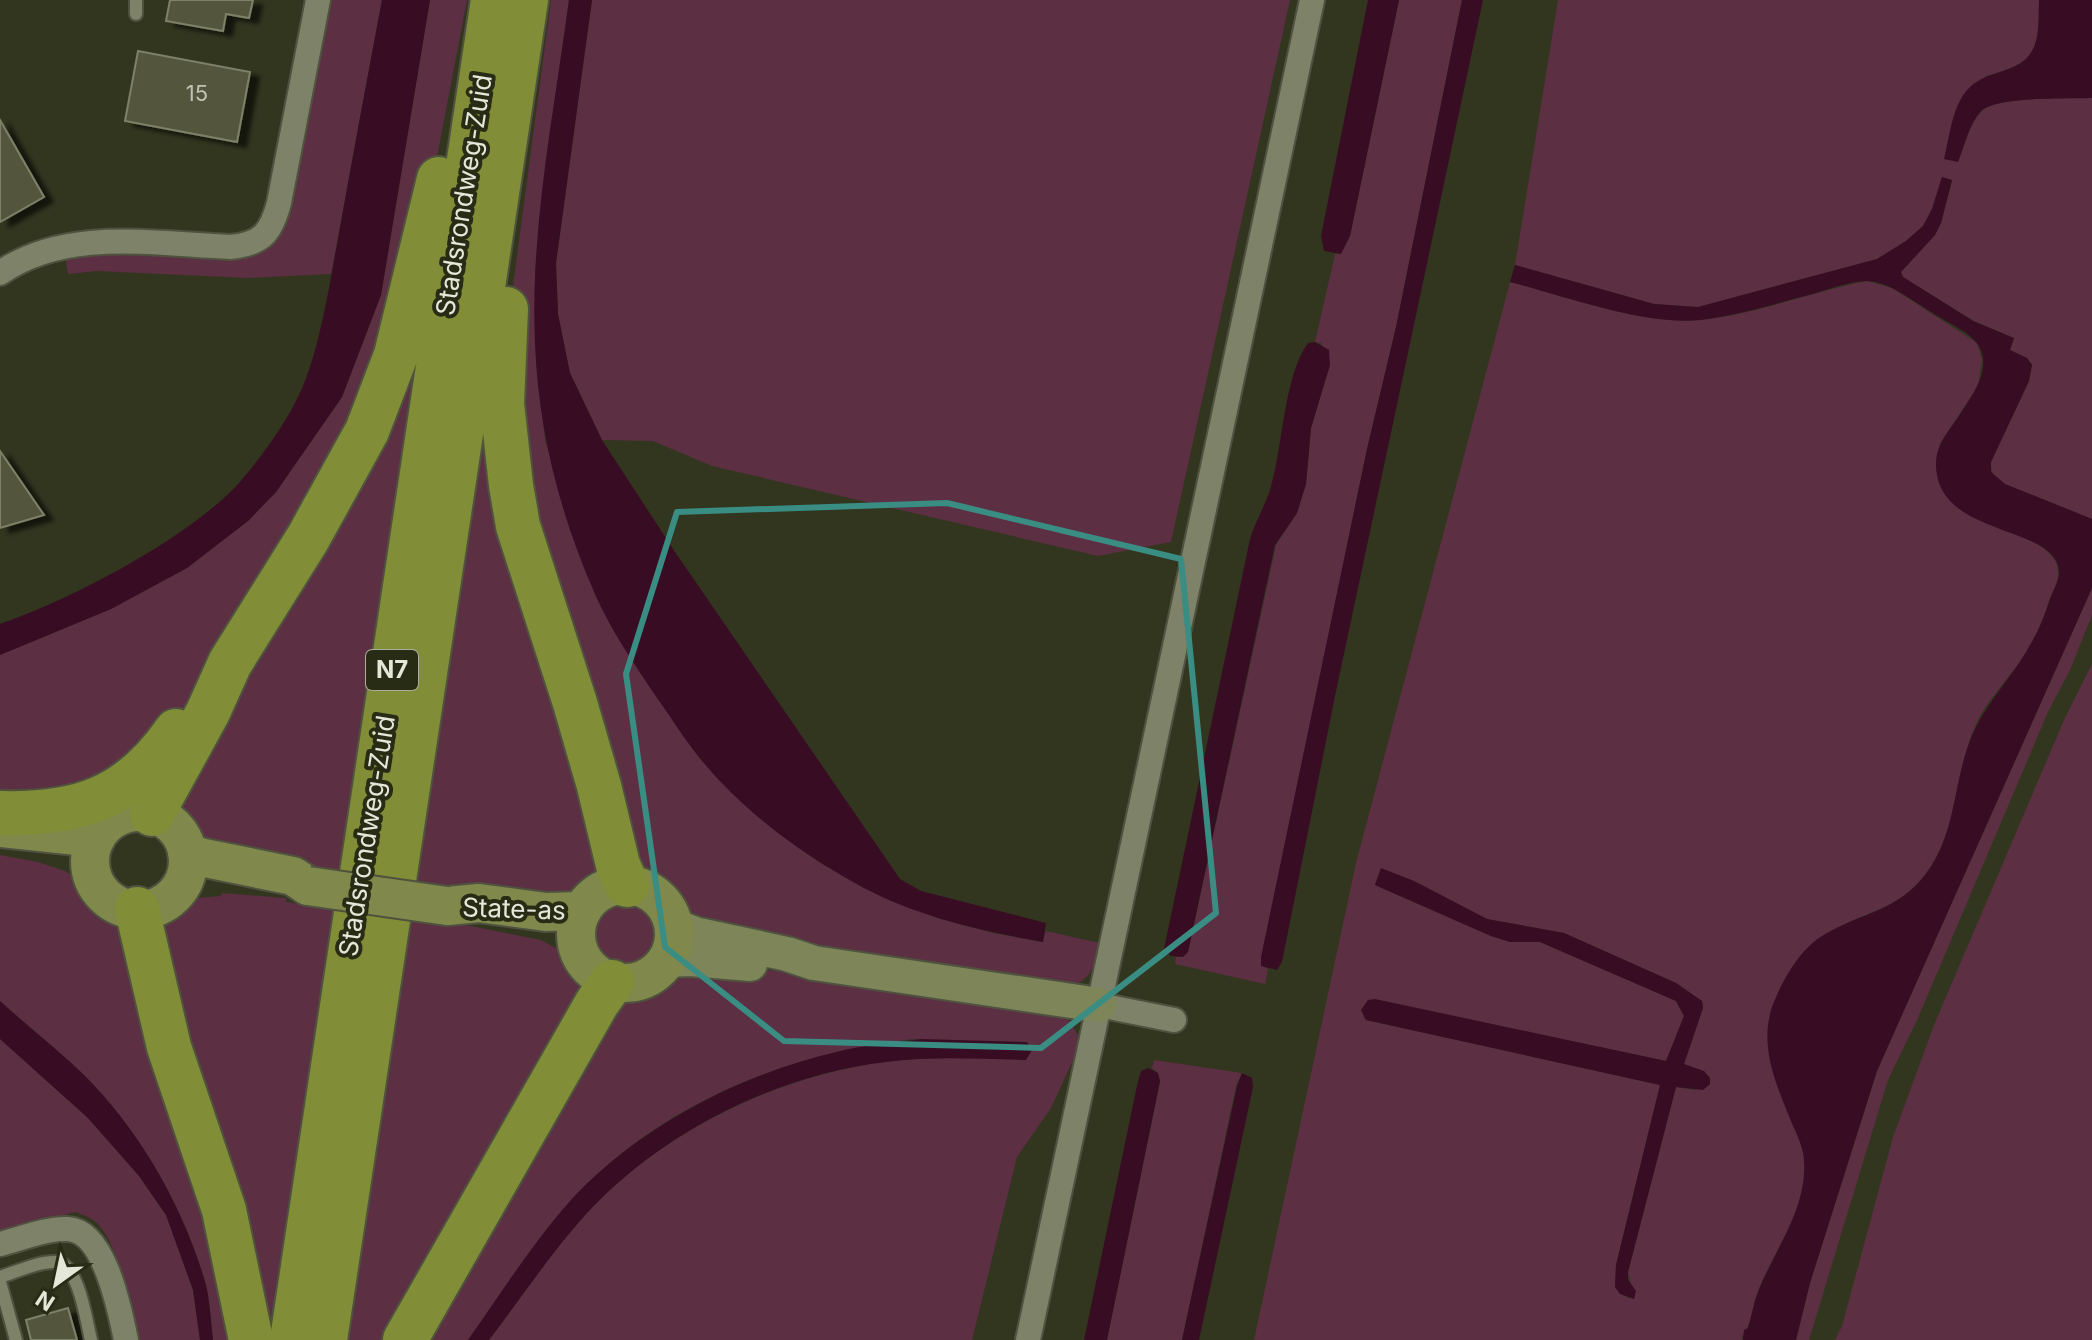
<svg xmlns="http://www.w3.org/2000/svg" width="2092" height="1340" viewBox="0 0 2092 1340" font-family="Inter,sans-serif">
<style>
.green{fill:#5c2f43;fill-rule:evenodd}
.water{fill:#380c23}
.building{fill:#52563e;stroke:#7c8167;stroke-width:2;filter:url(#shadow)}
.lines{fill:none;stroke-linecap:round;stroke-linejoin:round}
.lane-casing{stroke:#4f523e;stroke-width:16}
.street-casing{stroke:#4f523e;stroke-width:28}
.secondary-casing{stroke:#4f523e;stroke-width:38}
.primary-casing{stroke:#4f523e;stroke-width:42}
.highway-casing{stroke:#4f523e;stroke-width:48}
.lane{stroke:#7d8268;stroke-width:12}
.street{stroke:#7d8268;stroke-width:24}
.secondary{stroke:#7e8559;stroke-width:34}
.primary{stroke:#80894b;stroke-width:38}
.highway{stroke:#828d37;stroke-width:44}
.primary-bridge-casing{stroke:#4f523e;stroke-width:42;stroke-linecap:butt}
.primary-bridge{stroke:#80894b;stroke-width:38}
.marked{fill:none;stroke:#3a8d83;stroke-width:6;stroke-linejoin:round}
.labels{text-anchor:middle;stroke-width:8;stroke-linejoin:round;paint-order:stroke}
.number-label{font-size:22px;fill:#c0c3b2}
.shield{fill:#282c15;stroke:#acaf9e;stroke-width:2}
.shield-label{font-size:24px;font-weight:bold;fill:#e5e7d9}
.street-label{font-size:26px;fill:#e5e7d9;stroke:#282c15}
</style>
<defs>
<filter id="shadow"><feDropShadow dx="9" dy="5" stdDeviation="2" flood-color="#0009"/></filter>
</defs>
<rect width="100%" height="100%" fill="#32361f"/>
<!-- green -->
<g class="green">
<polygon points="328,0 382,0 331,274 247,278 97,271 68,274 65,255 93,252 252,255"/>
<polygon points="430,0 467,0 437,157 405,293 369,403 196,690 170,728 126,775 0,805 0,655 111,609 187,568 248,521 276,492 342,397 381,295"/>
<path d="M551 0H569L550 135 535 269V345L545 440 595 595 634 663 699 758 747 807 814 859 866 889 937 918 993 933 1042 942 1046 931 1100 943C1095 965 1092 981 1068 987L794 946 687 915 673 893 644 872 540 570 511 301Z"/>
<polygon points="592,0 1290,0 1171,542 1098,556 712,466 653,441 602,440 570,373 558,314 556,263"/>
<polygon points="1399,0 1462,0 1396,327 1367,449 1261,965 1268,969 1265,984 1175,964 1176,957 1183,957 1188,952 1276,545 1297,513 1306,484 1311,428 1330,365 1321,343 1315,342 1335,254 1341,253 1350,236"/>
<path d="M1558 0H2039C2039 51 2037 62 1986 76L1959 162C1965 145 1969 124 1982 111 1997 96 2069 99 2092 98V519L2005 484C1995 478 1991 475 1991 462L2029 381 2032 365 2027 358 2010 350 2014 338 1974 321 1903 277 1901 272 1935 235 1941 223 1952 181 1942 177 1932 209 1923 226 1906 241 1877 259 1698 307 1654 304 1515 265Z"/>
<polygon points="444,196 345,871 312,867 198,838 191,827 189,828 176,815 245,665"/>
<path d="M1867 281 1892 288 1977 343 1982 360 1978 386 1939 445 2032 541C2044 548 2058 557 2058 572 2059 581 2053 592 2049 601 2044 617 2038 632 2030 646 2016 671 1994 691 1980 716 1953 768 1961 830 1923 877 1903 902 1880 909 1851 921L1795 1128C1798 1137 1804 1148 1805 1158 1810 1206 1774 1249 1758 1291 1752 1308 1752 1324 1741 1338L1743 1340H1254L1356 863 1510 282C1564 296 1643 325 1698 320 1755 315 1810 292 1867 281ZM1381 869 1414 881 1487 919 1564 933 1676 983 1702 1001 1703 1008 1684 1064 1696 1090 1676 1087 1628 1272 1632 1287 1629 1299 1615 1287 1616 1265 1660 1085 1366 1020 1363 1016 1368 1000H1375L1666 1061 1684 1016 1676 1001 1540 942H1510L1491 936 1375 885Z"/>
<polygon points="485,381 606,878 592,886 590,884 573,895 450,887 412,881"/>
<polygon points="2092,588 2092,615 2070,670 2048,712 1918,1018 1888,1080 1809,1340 1796,1340 1810,1283 1877,1071"/>
<polygon points="2092,664 2092,1340 1835,1340 1842,1326 1893,1137 1934,1025 2064,720"/>
<path d="M0 855 38 862 65 871 78 880 100 909 123 924 240 1340H213C211 1322 210 1303 206 1285 184 1208 140 1131 83 1074 57 1049 28 1026 0 1001Z"/>
<polygon points="222,893 286,898 286,902 300,904 302,899 306,900 306,906 337,910 275,1340 258,1340 159,918 174,908 176,911 195,898 221,896"/>
<circle cx="625" cy="934" r="31"/>
<polygon points="408,921 443,926 445,921 541,940 563,952 589,981 397,1340 341,1340 365,1175 386,1085"/>
<path d="M709 965 811 974 1067 1017 1078 1035 1077 1052 1051 1108 1017 1157 972 1340H489C521 1298 550 1253 586 1214 662 1132 774 1077 884 1062 910 1058 937 1058 963 1058 950 1052 932 1040 918 1039 903 1039 885 1044 870 1046 770 1062 669 1107 594 1177 546 1221 507 1287 468 1340H417L564 1082 629 996 651 991 673 976Z"/>
<path d="M0 1039 88 1118 139 1176 166 1215 193 1290 200 1340H138C131 1309 119 1245 97 1223 90 1217 83 1215 75 1212L0 1233Z"/>
<polygon points="1154,1060 1242,1073 1236,1086 1182,1340 1107,1340 1160,1082 1158,1073 1152,1068"/>
</g>
<!-- water -->
<g class="water">
<path d="M382 0H430L381 295 342 397 276 492 248 521 187 568 111 609 0 655V624C70 600 189 538 239 483 259 460 281 430 295 403 318 361 329 287 338 239 352 159 367 80 382 0Z"/>
<path d="M569 0H592L556 263 558 314 570 373 602 440 675 552 900 879 921 891 1046 923 1043 942C982 931 919 917 864 888 803 855 742 811 699 757 684 739 671 717 657 698 635 665 611 631 595 594 560 515 538 429 535 343 530 228 554 113 569 0Z"/>
<polygon points="1368,0 1399,0 1350,236 1341,254 1324,251 1321,236"/>
<polygon points="1462,0 1483,0 1335,696 1282,962 1277,970 1261,966 1261,957 1367,449 1396,327"/>
<path d="M2039 0H2092V98C2069 99 1997 96 1981 111 1969 124 1965 145 1958 162L1944 159C1950 136 1952 105 1969 88 1979 78 1991 75 2003 71 2042 60 2038 33 2039 0Z"/>
<path d="M1942 177 1952 180 1941 223 1935 235 1901 272 1903 277 1973 321 2014 338 2010 350 2027 358 2032 365 2029 381 1991 462V472L2005 484 2092 519V588L1877 1071 1810 1283 1796 1340H1743L1744 1330 1748 1328C1752 1315 1754 1300 1760 1287 1777 1247 1807 1207 1804 1161 1804 1148 1796 1133 1791 1121 1776 1084 1759 1047 1772 1007 1781 983 1798 952 1819 938 1855 914 1891 914 1921 880 1955 841 1952 792 1968 746 1981 707 2011 680 2030 645 2039 630 2045 615 2050 599 2053 591 2058 582 2059 575 2062 523 1936 540 1936 464 1936 446 1947 433 1957 419 1970 398 1996 367 1976 342 1968 332 1952 325 1941 318 1924 308 1908 296 1890 287 1883 284 1874 281 1866 281 1849 282 1832 288 1816 293 1778 303 1740 315 1701 320 1645 326 1565 296 1510 282L1515 265 1654 304 1698 307 1877 259 1906 241 1923 226 1932 209Z"/>
<path d="M1315 342 1329 350 1330 365 1311 428 1306 484 1297 513 1275 545 1188 952 1183 957 1171 956 1164 949 1250 539C1255 523 1263 509 1269 493 1283 451 1283 377 1308 343Z"/>
<polygon points="1381,868 1414,881 1487,919 1564,933 1676,983 1702,1001 1703,1008 1684,1064 1704,1071 1710,1078 1710,1084 1703,1090 1676,1087 1628,1272 1628,1280 1636,1291 1634,1299 1620,1294 1615,1287 1616,1265 1660,1085 1366,1020 1361,1010 1368,1000 1375,999 1666,1061 1684,1016 1676,1001 1540,942 1510,942 1491,936 1375,885"/>
<path d="M0 1001C27 1026 57 1049 83 1074 140 1130 184 1208 206 1285 210 1303 211 1322 213 1340H200L193 1290 166 1215 139 1176 88 1118 0 1039Z"/>
<path d="M921 1039 1027 1042 1032 1050 1026 1060C979 1059 932 1056 886 1062 775 1075 662 1132 586 1214 551 1253 521 1298 489 1340H468C504 1289 549 1217 595 1176 662 1115 748 1073 836 1052 864 1045 893 1043 921 1039Z"/>
<polygon points="1148,1068 1158,1073 1160,1081 1107,1340 1084,1340 1138,1081 1141,1071"/>
<polygon points="1242,1073 1252,1078 1253,1087 1199,1340 1182,1340 1237,1086"/>
</g>
<!-- building -->
<g class="building">
<polygon points="170,0 253,0 249,18 226,14 223,31 166,21"/>
<polygon points="138,51 250,72 237,142 125,121"/>
<polygon points="0,120 44,197 0,222"/>
<polygon points="0,451 44,515 0,528"/>
<polygon points="68,1308 77,1340 31,1340 26,1320"/>
</g>
<g class="lines">
<defs>
<g id="lane">
<polyline points="136,14 136,0"/>
<path d="M0 1277C16 1272 39 1261 56 1262 79 1264 86 1320 91 1340"/>
<polyline points="0,1282 16,1340"/>
</g>
<g id="street">
<path d="M0 273C66 227 155 244 230 247 262 244 271 233 279 203L318 0"/>
<polyline points="1099,1005 1174,1020"/>
<path d="M0 1244C21 1239 46 1228 68 1229 105 1231 120 1311 126 1340"/>
<polyline points="1028,1340 1312,0"/>
</g>
<g id="secondary">
<polyline points="674,926 695,934 787,954 814,963 1099,1005"/>
<polyline points="668,960 690,959 750,964"/>
</g>
<g id="primary">
<circle cx="139" cy="861" r="49"/>
<polyline points="0,828 96,838"/>
<polyline points="187,852 200,857 293,876 308,886"/>
<circle cx="625" cy="934" r="49"/>
<polyline points="447,906 479,903 546,912 582,911"/>
</g>
<g id="highway">
<polyline points="506,309 502,404 511,485 518,526 575,703 599,786 618,865 627,885"/>
<path d="M0 813C79 815 130 798 176 731"/>
<polyline points="152,814 208,712 230,663 308,538 367,431 396,355 439,179"/>
<polyline points="137,909 169,1047 224,1210 251,1340"/>
<polyline points="292,1340 493,0"/>
<polyline points="325,1340 526,0"/>
<polyline points="405,1340 597,1003 612,982"/>
</g>
</defs>
<!-- lane casing -->
<use href="#lane" class="lane-casing"/>
<!-- street casing -->
<use href="#street" class="street-casing"/>
<!-- secondary casing -->
<use href="#secondary" class="secondary-casing"/>
<!-- primary casing -->
<use href="#primary" class="primary-casing"/>
<!-- highway casing -->
<use href="#highway" class="highway-casing"/>
<!-- lane -->
<use href="#lane" class="lane"/>
<!-- street -->
<use href="#street" class="street"/>
<!-- secondary -->
<use href="#secondary" class="secondary"/>
<!-- primary -->
<use href="#primary" class="primary"/>
<!-- highway -->
<use href="#highway" class="highway"/>
<defs>
<polyline id="primary-bridge" points="308,886 447,906"/>
</defs>
<!-- primary-bridge casing -->
<use href="#primary-bridge" class="primary-bridge-casing"/>
<!-- primary-bridge -->
<use href="#primary-bridge" class="primary-bridge"/>
</g>
<!-- marked area -->
<path class="marked" d="M947 503 1181 559 1216 913 1041 1048 784 1041 665 947 626 674 677 512Z"/>
<g class="labels">
<!-- number labels -->
<g class="number-label">
<text x="197" y="101">15</text>
</g>
<!-- shield labels -->
<rect class="shield" x="366" y="650" width="52" height="40" rx="6"/>
<g class="shield-label">
<text x="392" y="678">N7</text>
</g>
<!-- street labels -->
<g class="street-label">
<text transform="translate(464 195) rotate(-81)" y="9">Stadsrondweg-Zuid</text>
<text transform="translate(367 836) rotate(-81)" y="9">Stadsrondweg-Zuid</text>
<text transform="translate(514 909) rotate(2)" y="9">State-as</text>
</g>
</g>
<!-- north arrow -->
<g transform="translate(56 1284) rotate(213)" stroke="#282c15" stroke-width="6" paint-order="stroke">
<path d="M0-6L14 30L0 20L-14 30Z" fill="#e5e7d9"/>
<text y="-12" font-size="22" font-weight="bold" text-anchor="middle" fill="#e5e7d9">N</text>
</g>
</svg>
